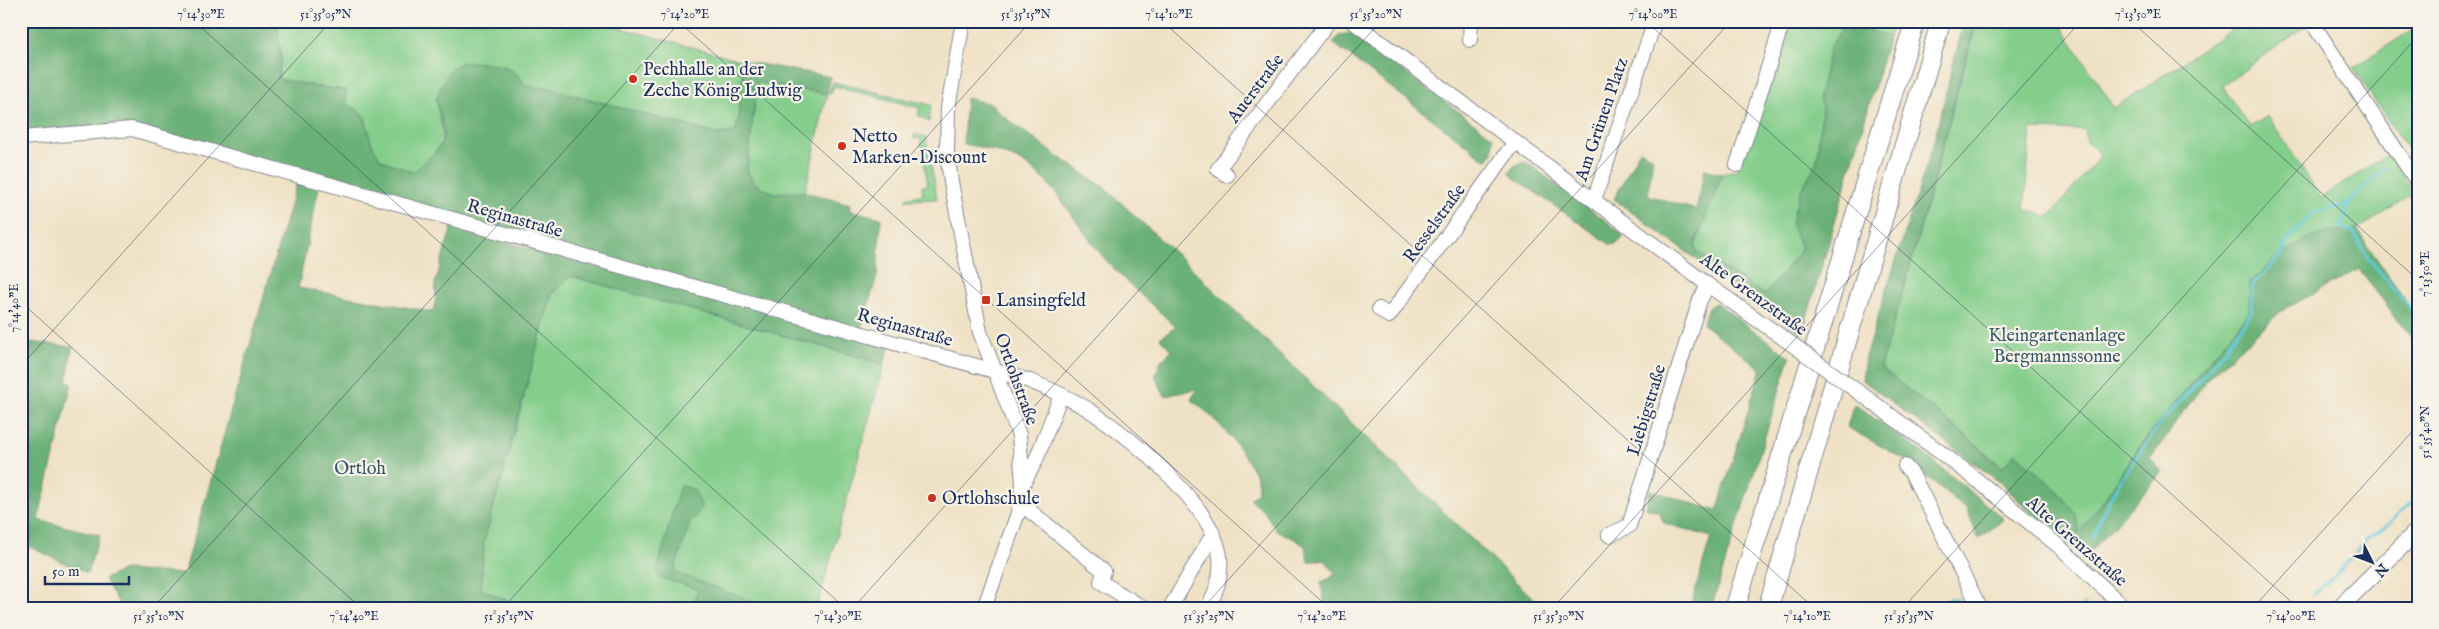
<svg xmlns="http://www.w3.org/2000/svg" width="2439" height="629" viewBox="0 0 2439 629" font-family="'IM FELL English',serif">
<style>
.green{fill:#84ce8b;stroke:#507e74;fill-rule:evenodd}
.forest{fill:#6bb177;stroke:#43706a}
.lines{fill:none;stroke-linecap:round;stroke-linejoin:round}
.stream{stroke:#5ec9d8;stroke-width:3}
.minor-casing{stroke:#858891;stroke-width:16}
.major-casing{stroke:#858891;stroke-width:18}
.highway-casing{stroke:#858891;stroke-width:21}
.minor{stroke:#fff;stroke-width:14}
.major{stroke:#fff;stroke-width:16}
.highway{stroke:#fff;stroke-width:19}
.minor-bridge-casing{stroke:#858891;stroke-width:16;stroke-linecap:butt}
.minor-bridge{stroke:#fff;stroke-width:14}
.ticks{fill:none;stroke:#1b2f5e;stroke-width:1;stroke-opacity:0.45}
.poi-dot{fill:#c8321e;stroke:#f7f3e8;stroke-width:2}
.labels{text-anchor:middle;stroke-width:4.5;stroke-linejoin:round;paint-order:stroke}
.poi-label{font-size:18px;fill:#1b2f5e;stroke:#f7f3e8;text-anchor:start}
.street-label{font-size:18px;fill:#1b2f5e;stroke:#f7f3e8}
.park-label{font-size:18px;fill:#355769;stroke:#f7f3e8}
.neatline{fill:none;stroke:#1b2f5e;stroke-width:2}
.ticks-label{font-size:12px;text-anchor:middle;fill:#1b2f5e}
</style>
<rect width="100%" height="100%" fill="#f7f3e8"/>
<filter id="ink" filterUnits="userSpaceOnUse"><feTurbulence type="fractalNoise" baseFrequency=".02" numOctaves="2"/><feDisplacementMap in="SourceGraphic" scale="10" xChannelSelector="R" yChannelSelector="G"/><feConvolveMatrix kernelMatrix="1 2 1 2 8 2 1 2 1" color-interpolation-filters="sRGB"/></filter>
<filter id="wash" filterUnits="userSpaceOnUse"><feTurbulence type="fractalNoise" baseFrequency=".0096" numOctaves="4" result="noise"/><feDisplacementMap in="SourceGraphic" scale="20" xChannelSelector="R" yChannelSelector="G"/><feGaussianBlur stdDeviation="1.12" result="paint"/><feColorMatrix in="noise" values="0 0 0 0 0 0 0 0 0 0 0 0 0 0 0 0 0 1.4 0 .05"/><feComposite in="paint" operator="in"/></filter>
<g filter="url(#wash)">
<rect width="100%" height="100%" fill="#efe1c4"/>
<!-- green -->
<g class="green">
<path d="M277 21H595L748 62 739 88V116L735 133 717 134 545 87 535 88 524 84C519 74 512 70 502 65L436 98 442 129V143L421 168 412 172 380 159 371 144 365 116 346 105V90L319 87 278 79 281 59Z"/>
<polygon points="1785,21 1893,21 1889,37 1845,23 1819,98 1822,108 1817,161 1799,196 1791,224 1802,249 1765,295 1697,252 1695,245 1722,174 1739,169"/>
<path d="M1977 21H2058L2114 108 2245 21H2305L2307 25 2222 86 2250 127 2268 116 2321 198 2390 153 2413 193 2357 230 2326 232 2276 258 2251 282 2249 312 2132 456 2105 499 2079 532 1954 426 1880 367 1904 288ZM2031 129 2065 130 2085 129 2087 142 2101 155 2049 217 2024 209Z"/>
<polygon points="2418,26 2418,165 2353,68"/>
<path d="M757 82 827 94 805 192C780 195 759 197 747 170Z"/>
<polygon points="833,82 931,105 929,122 918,115 920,108 834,86 831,94 829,94"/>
<polygon points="915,134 926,137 937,199 906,200 906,198 923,194 922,186 928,185 920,138 913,139"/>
<polygon points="571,276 884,364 817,608 524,608 481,589 484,542 552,293"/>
</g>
<!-- forest -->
<g class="forest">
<path d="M21 21H277L281 59 278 79 319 87 346 90V105C366 110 366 123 371 141 373 147 377 153 380 159L412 172C419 169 439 149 442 143 447 131 438 113 437 101 436 95 441 88 443 83 454 58 466 61 490 64 505 66 517 70 524 84L535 88 545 87 717 134 735 132 739 116V88L748 62 831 77 827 94 757 82 747 170 753 183 774 193 805 192 850 204 849 210 881 218 877 276 860 332 133 127 21 136Z"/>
<path d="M1964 21H1976L1904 288 1880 367 1954 426 2002 468 2015 453 2053 486 2076 514 2079 532 2105 499 2132 456 2249 312 2250 282C2272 262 2296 239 2326 232 2336 230 2347 231 2357 230L2418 319V346L2359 269 2281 311 2207 379 2150 459 2163 472 2087 555 2072 539 2078 532 2055 536 2001 483 1862 380 1865 357 1933 145Z"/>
<polygon points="1845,23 1889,37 1802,334 1756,303 1614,199 1640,150 1653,158 1648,195 1696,210 1705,169 1722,174 1695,245 1697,252 1765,295 1802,249 1791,224 1799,195 1817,161 1822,108 1819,98 1830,47"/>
<polygon points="1351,33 1493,137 1493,152 1487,161 1333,43 1340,35"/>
<path d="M966 98 992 104 999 113 1057 156 1105 188 1188 265 1543 608H1325L1321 582 1329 579 1335 573 1324 559 1309 562 1305 546 1295 539 1276 530 1265 513 1250 499 1258 492C1258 487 1258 481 1256 476 1244 450 1214 415 1191 400L1197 389 1165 396 1155 377 1161 360 1165 358 1171 350 1160 338 1176 327C1153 305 1126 283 1105 259 1054 199 1052 157 963 144Z"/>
<polygon points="1526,162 1622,233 1623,238 1618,243 1611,245 1513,177 1509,172 1514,166"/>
<polygon points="297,181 319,187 298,288 433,312 436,297 435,284 452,226 547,254 729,300 889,348 884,364 571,276 552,293 484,542 481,589 524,608 122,608 104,579 124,570 184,574"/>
<path d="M1716 303 1790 357 1711 608H1690L1711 537 1664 523 1659 512 1646 508 1650 490 1717 511 1761 369 1703 324C1705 315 1706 306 1716 303Z"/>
<path d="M21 341 72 347 67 381 72 383 38 520 100 535 87 573 21 543C22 526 34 514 21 500Z"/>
<polygon points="1854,404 1923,453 2004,519 1978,539 1967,509 1907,461 1847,427"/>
<polygon points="680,485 694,490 702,507 689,525 674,572 771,608 716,608 694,601 698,589 658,577 657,570"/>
</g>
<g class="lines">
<!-- stream -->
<g class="stream">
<polyline points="2410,144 2418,137"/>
<polyline points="2351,201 2341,227 2345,230 2352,231 2368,258 2418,318"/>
<polyline points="2093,537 2102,514 2121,479 2162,421 2213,365 2251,313 2252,285 2281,255 2286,242 2313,213 2345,205 2386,168"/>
<polyline points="2315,594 2343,568 2367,539 2379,532 2418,497"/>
<polyline points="1930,608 1950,599 1957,600 1963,608"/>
<polyline points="2081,608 2085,604"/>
</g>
</g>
</g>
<g filter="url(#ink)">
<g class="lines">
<defs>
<g id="minor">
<polyline points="963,21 948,108 947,153 951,182 980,332 1019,435 1023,484 1018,513 984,608"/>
<polyline points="1352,21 1708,285 1786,340"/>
<polyline points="2311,21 2418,183"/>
<polyline points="1470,40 1471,21"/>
<path d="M21 138 132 129 1030 381C1051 390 1073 399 1092 412 1133 439 1214 506 1220 557 1222 574 1216 593 1208 608"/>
<polyline points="1737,165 1783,21"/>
<polyline points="1227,175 1218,169 1329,21"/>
<polyline points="1594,200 1655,21"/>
<polyline points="1379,309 1389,316 1515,142"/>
<polyline points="1871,401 1967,472 2061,548 2125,608"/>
<polyline points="1905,466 1912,474 1980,608"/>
<polyline points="1023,484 1036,460 1061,395"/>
<polyline points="1020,503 1104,571 1101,582 1143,608"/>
<polyline points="1609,535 1629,526 1700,300 1708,285"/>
<polyline points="1170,608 1213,534"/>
</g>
<polyline id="major" points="2339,608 2418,530"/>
<g id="highway">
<polyline points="1735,608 1915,21"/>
<polyline points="1768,608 1941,21"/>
</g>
</defs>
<!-- minor casing -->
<use href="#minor" class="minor-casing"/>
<!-- major casing -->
<use href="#major" class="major-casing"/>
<!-- highway casing -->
<use href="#highway" class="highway-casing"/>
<!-- minor -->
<use href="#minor" class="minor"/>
<!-- major -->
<use href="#major" class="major"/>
<!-- highway -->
<use href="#highway" class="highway"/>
<defs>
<polyline id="minor-bridge" points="1786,340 1871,401"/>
</defs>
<!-- minor-bridge casing -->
<use href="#minor-bridge" class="minor-bridge-casing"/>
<!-- minor-bridge -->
<use href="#minor-bridge" class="minor-bridge"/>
</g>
</g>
<!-- ticks -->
<path class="ticks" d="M194 21 845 608M678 21 1329 608M1162 21 1814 608M1646 21 2298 608M2131 21 2418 280M21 302 361 608M21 366 331 21M153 608 681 21M503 608 1031 21M853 608 1381 21M1203 608 1731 21M1553 608 2081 21M1903 608 2418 36M2253 608 2418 425"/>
<!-- markers -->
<g class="poi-dot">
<circle cx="633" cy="79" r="5"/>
<circle cx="842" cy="146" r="5"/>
<rect x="981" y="295" width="10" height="10" rx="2.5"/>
<circle cx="932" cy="498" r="5"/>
</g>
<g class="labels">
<!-- poi labels -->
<g class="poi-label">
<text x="643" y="75">Pechhalle an der<tspan x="643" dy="21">Zeche König Ludwig</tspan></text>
<text x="852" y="142">Netto<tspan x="852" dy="21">Marken-Discount</tspan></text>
<text x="996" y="306">Lansingfeld</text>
<text x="942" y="504">Ortlohschule</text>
</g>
<!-- street labels -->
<g class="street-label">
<text transform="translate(1255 88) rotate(-53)" y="6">Auerstraße</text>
<text transform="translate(1601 119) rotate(-71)" y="6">Am Grünen Platz</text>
<text transform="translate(515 218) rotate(16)" y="6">Reginastraße</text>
<text transform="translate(1434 223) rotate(-54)" y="6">Resselstraße</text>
<text transform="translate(1754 294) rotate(36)" y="6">Alte Grenzstraße</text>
<text transform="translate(905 327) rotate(16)" y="6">Reginastraße</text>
<text transform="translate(1017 379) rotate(70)" y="6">Ortlohstraße</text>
<text transform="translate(1646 410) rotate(-73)" y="6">Liebigstraße</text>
<text transform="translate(2077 541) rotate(41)" y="6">Alte Grenzstraße</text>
</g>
<!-- park labels -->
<g class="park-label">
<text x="2057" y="341">Kleingartenanlage<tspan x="2057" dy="21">Bergmannssonne</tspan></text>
<text x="360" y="474">Ortloh</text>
</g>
</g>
<!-- margin -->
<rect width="2439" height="629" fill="none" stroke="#f7f3e8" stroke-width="55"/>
<!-- north arrow -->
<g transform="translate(2372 562) rotate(132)" stroke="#f7f3e8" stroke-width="4" paint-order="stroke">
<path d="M0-4L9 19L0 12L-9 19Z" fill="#1b2f5e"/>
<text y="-8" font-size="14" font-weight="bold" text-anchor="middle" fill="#1b2f5e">N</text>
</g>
<!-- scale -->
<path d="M45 576v8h84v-8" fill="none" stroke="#1b2f5e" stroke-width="2.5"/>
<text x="52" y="576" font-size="15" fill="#1b2f5e" stroke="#f7f3e8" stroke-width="4" paint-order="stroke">50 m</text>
<rect x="28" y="28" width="2384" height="574" class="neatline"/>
<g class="ticks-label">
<text x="201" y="18">7°14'30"E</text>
<text x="326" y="18">51°35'05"N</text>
<text x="685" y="18">7°14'20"E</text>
<text x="1026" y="18">51°35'15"N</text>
<text x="1169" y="18">7°14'10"E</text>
<text x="1376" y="18">51°35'20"N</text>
<text x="1653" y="18">7°14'00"E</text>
<text x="2138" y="18">7°13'50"E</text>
<text transform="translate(2425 274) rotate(-90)" y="4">7°13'50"E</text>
<text transform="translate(14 308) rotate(-90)" y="4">7°14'40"E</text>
<text transform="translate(2425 432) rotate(-90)" y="4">51°35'40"N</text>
<text x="159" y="620">51°35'10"N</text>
<text x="354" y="620">7°14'40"E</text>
<text x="509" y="620">51°35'15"N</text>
<text x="838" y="620">7°14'30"E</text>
<text x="1209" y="620">51°35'25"N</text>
<text x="1322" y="620">7°14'20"E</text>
<text x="1559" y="620">51°35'30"N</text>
<text x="1807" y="620">7°14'10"E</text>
<text x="1909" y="620">51°35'35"N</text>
<text x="2291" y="620">7°14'00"E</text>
</g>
</svg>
